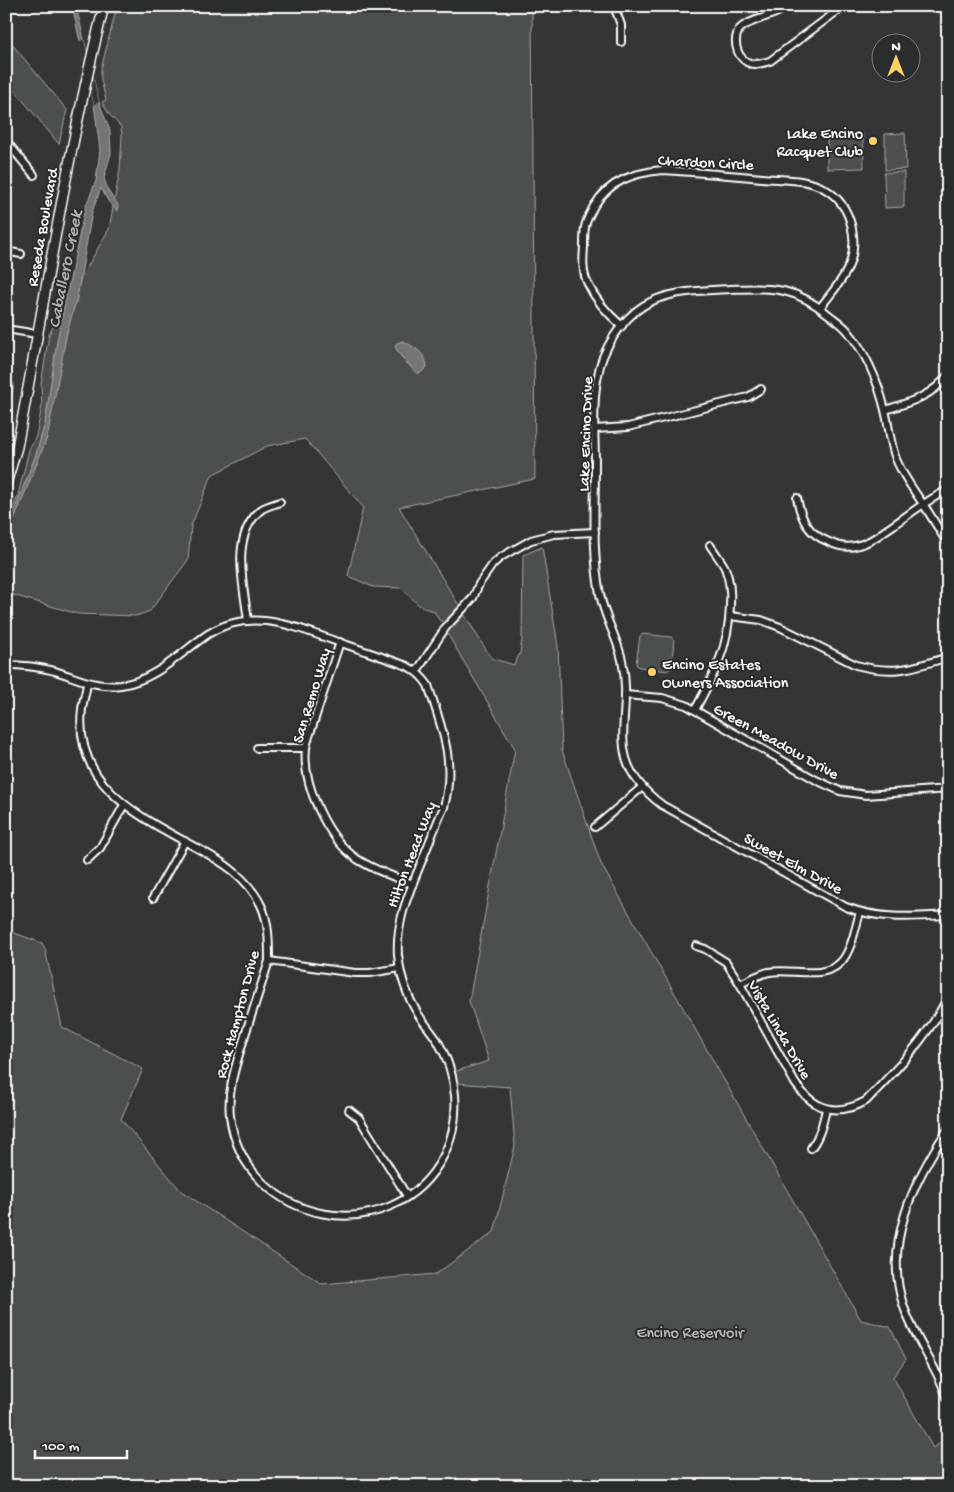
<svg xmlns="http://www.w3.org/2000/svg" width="954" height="1492" viewBox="0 0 954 1492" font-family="'Gochi Hand',sans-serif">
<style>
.green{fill:#4c4f50;stroke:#a6a7a8}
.water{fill:#737576;stroke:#abacad}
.pier{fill:#333536}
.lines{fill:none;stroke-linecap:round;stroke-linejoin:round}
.street-casing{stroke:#fff;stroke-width:10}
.secondary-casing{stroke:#fff;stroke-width:12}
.street{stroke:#2a2d2e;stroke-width:6}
.secondary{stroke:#2a2d2e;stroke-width:9}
.poi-dot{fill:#ffd166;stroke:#2a2d2e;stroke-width:2}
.labels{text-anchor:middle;stroke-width:4;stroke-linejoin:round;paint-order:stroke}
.poi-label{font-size:16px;fill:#fff;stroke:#2a2d2e;text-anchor:end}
.street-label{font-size:16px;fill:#fff;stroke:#2a2d2e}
.park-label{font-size:16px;fill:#b7b9b9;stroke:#2a2d2e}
.water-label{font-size:18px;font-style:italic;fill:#b2b3b4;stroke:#2a2d2e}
</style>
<rect width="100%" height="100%" fill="#333536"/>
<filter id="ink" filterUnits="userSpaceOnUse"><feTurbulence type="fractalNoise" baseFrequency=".02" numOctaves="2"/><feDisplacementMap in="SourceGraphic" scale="10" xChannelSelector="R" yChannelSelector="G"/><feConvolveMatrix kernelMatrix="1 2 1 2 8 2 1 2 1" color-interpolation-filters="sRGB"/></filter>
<g filter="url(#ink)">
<!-- green -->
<g class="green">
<polygon points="117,6 532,6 535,479 399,507 491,658 514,665 520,653 522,640 523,555 542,547 558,646 562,750 601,864 861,1320 890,1327 906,1359 893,1377 933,1448 948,1437 948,1486 6,1486 6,930 42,943 45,949 62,1027 143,1069 121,1119 181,1191 322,1284 436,1274 494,1232 515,1146 510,1087 455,1083 453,1072 489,1061 469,1001 515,749 447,633 444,623 439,620 434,611 421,607 401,588 373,587 348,576 363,507 305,439 267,446 212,475 191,526 188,560 150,611 136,616 78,614 6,593 6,525 18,495 29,450 36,436 42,406 41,384 49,334 109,229 120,170 122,135 121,127 109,114 102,102 106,100 101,80 101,69"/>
<polygon points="6,37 67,110 59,144 6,80"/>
<polygon points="905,133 906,169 885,170 885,134"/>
<polygon points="863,134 864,168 827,169 827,135"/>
<polygon points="904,172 904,207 885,208 884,173"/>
<polygon points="6,381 14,383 6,430"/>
<polygon points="643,634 671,637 674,640 671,668 667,671 639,667 636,664 640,636"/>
</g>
<!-- water -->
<g class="water">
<polygon points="72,6 76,6 99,102 110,131 111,153 104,178 108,191 118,205 117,211 108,201 101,188 92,212 77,298 67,332 47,438 6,540 6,532 36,454 45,423 57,341 85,208 96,181 100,150 94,104"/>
<path d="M403 341C414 347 426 353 427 367L420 373H416C409 364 397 355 395 345L397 343Z"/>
</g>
<!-- pier -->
<polygon class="pier" points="84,40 99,102 94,104 79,41"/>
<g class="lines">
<defs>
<g id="street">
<polyline points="614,6 621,25 621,42"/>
<path d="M789 6C777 16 746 20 739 30 733 40 736 56 747 62 754 66 762 63 770 61L844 6"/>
<polyline points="6,141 34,175"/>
<polyline points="6,251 21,254"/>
<path d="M622 326C608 314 596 301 588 284 582 272 583 260 584 247 584 240 584 233 585 227 586 220 591 212 594 206 610 180 634 173 662 170 696 172 729 175 762 178 783 180 806 178 825 189 853 206 860 243 847 270 840 284 829 296 820 308"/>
<polyline points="6,329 37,334"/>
<path d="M885 410C908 403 933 396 948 375"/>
<polyline points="595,429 628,427 748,397 761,389"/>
<path d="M797 498C801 519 808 534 829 542 837 546 846 548 855 546 867 544 877 537 886 530 906 517 926 500 948 490"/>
<path d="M948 544C939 530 931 515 921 501 912 488 902 474 896 459 890 443 889 426 885 410 878 381 867 354 847 330 842 324 834 319 828 314 793 286 773 288 730 289 702 291 668 290 643 306 621 320 602 350 598 375 592 404 595 436 595 465 595 507 592 552 600 594 604 617 617 637 622 660 635 721 599 757 662 805L846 907C879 920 913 917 948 915"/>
<path d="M730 616 761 620 780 627 856 665C894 675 912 668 948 657"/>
<path d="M248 621C244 586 229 535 262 509 267 506 275 504 280 502"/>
<path d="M340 642C332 667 324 691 316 715 313 726 308 737 306 748 302 785 327 838 357 859 374 870 394 877 413 884"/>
<path d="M6 665C23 665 39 667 55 671 78 678 95 688 121 685 156 680 180 653 208 634 250 607 293 626 335 641 359 649 383 657 407 666 416 671 422 676 428 685 442 729 456 760 444 807 435 827 427 848 419 868 407 897 396 924 398 955 400 976 407 996 418 1014 424 1023 431 1031 437 1040 458 1075 462 1118 444 1155 393 1254 244 1225 230 1116 227 1087 237 1062 245 1035 253 1010 261 985 269 961 269 941 269 922 261 905 247 877 223 862 197 848 140 817 73 786 82 709 83 701 86 692 87 683"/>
<polyline points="417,671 446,627 473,598 479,584 493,564 501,557 531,540 554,534 595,532"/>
<polyline points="625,695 662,698 686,705 816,780 840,791 866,795 948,789"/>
<path d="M695 710C714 675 729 647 730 606 731 593 730 580 725 568 721 560 715 553 710 545"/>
<polyline points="257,748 306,748"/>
<polyline points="595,827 641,788"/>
<polyline points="87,860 100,848 124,805"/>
<polyline points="153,898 185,841"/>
<path d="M696 946 705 949 726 962 740 984 795 1083C814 1110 836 1117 866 1101 896 1070 928 1037 948 997"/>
<polyline points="269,961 355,973 370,973 400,968"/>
<path d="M740 984C749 980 759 974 769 972 791 968 822 980 840 963 851 953 856 926 860 912"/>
<polyline points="349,1110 359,1118 407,1196"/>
<path d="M948 1129C914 1180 882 1245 904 1307 915 1340 938 1368 948 1400"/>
<path d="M811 1148C820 1136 823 1123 826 1109"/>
</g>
<path id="secondary" d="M6 484 17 447C45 300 67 152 104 6"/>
</defs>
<!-- street casing -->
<use href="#street" class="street-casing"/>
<!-- secondary casing -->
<use href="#secondary" class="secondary-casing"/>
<!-- street -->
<use href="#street" class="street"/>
<!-- secondary -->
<use href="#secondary" class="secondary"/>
</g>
</g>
<!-- markers -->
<g class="poi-dot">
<circle cx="873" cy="141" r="5"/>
<circle cx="652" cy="672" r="5"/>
</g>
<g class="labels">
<!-- poi labels -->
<g class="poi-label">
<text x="863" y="138">Lake Encino<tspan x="863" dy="18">Racquet Club</tspan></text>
<text x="662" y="669" text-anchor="start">Encino Estates<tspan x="662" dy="18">Owners Association</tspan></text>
</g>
<!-- street labels -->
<g class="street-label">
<text transform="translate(706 161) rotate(3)" y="6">Chardon Circle</text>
<text transform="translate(41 227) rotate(-80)" y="6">Reseda Boulevard</text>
<text transform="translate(584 434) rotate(-88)" y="6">Lake Encino Drive</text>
<text transform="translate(310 695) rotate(-73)" y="6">San Remo Way</text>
<text transform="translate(777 740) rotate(29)" y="6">Green Meadow Drive</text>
<text transform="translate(410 854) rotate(-69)" y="6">Hilton Head Way</text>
<text transform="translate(794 862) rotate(29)" y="6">Sweet Elm Drive</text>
<text transform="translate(236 1014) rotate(-75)" y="6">Rock Hampton Drive</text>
<text transform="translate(781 1029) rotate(60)" y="6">Vista Linda Drive</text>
</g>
<!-- park labels -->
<g class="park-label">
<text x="690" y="1337">Encino Reservoir</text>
</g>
<!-- water labels -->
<g class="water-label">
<text transform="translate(64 269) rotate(-79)" y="6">Caballero Creek</text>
</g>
</g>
<!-- margin -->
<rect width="954" height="1492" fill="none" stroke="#2a2d2e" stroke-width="25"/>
<rect x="12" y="12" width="929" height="1467" fill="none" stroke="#fff" stroke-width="2" filter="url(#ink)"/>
<!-- north arrow -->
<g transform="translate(896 58)"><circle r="24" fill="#2a2d2e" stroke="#7f8182"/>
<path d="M0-4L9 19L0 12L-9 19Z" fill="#ffd166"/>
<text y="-8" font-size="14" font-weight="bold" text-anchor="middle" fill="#ffffff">N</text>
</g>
<!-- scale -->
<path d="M35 1450v8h92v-8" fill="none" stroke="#ffffff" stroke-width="2.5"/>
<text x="42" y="1450" font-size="15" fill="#ffffff" stroke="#2a2d2e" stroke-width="4" paint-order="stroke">100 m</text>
</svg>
